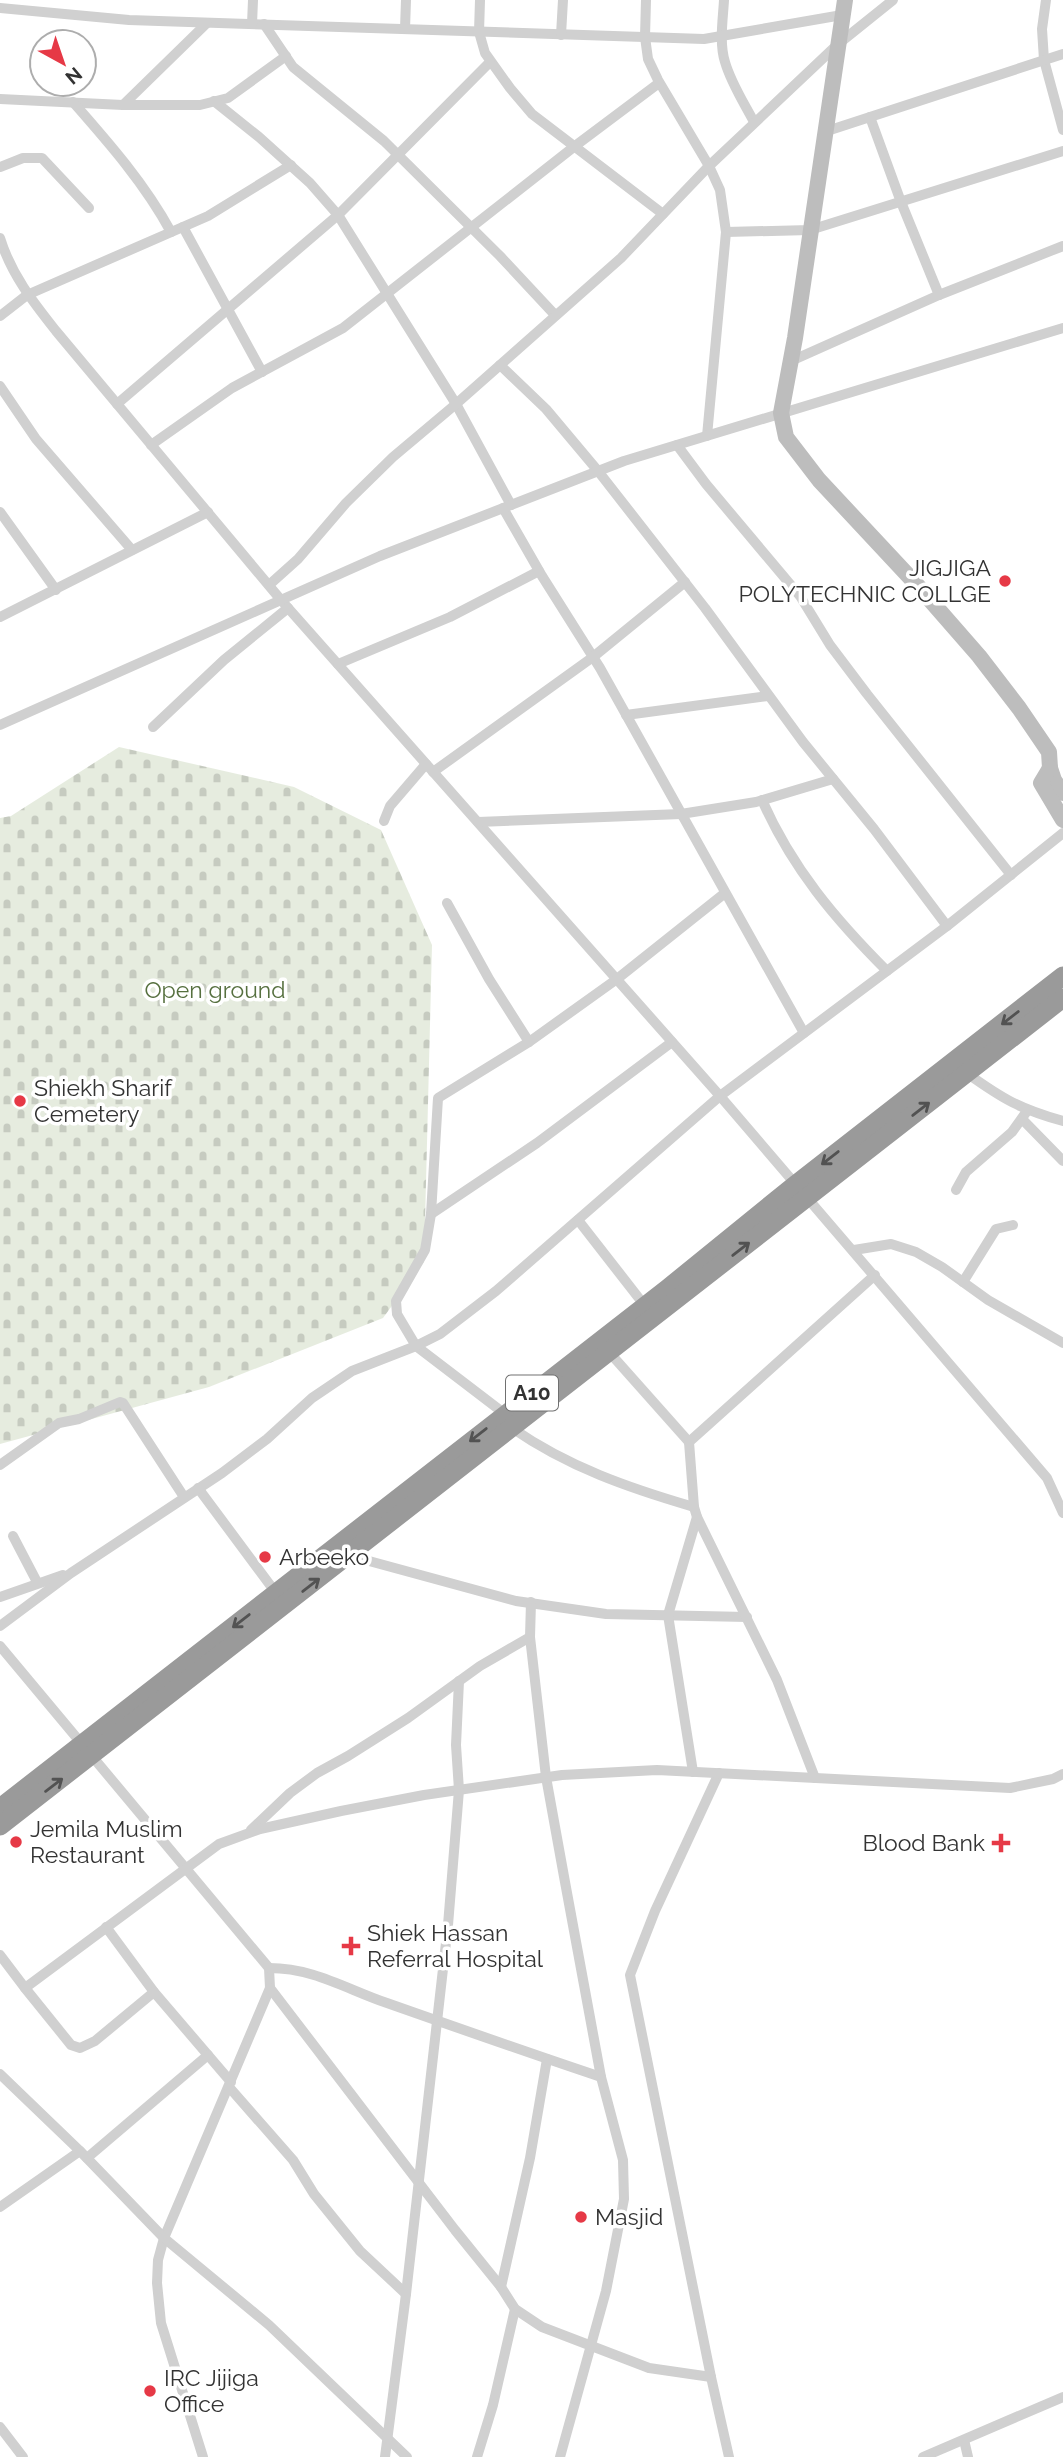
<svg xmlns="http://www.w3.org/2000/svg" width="1063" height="2457" viewBox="0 0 1063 2457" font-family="Raleway,sans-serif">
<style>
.cemetery{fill:url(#cemetery-stones)}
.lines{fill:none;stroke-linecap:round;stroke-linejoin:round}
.street{stroke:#d0d0d0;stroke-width:10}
.secondary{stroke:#bdbdbd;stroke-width:16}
.highway{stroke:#9a9a9a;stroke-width:19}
.oneway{stroke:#525252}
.poi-dot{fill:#e63946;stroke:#fff;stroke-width:2.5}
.labels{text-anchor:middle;stroke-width:7;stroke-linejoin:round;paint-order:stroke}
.shield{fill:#fff;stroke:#707070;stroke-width:2}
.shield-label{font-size:21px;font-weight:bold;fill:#333}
.poi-label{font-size:23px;fill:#333;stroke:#fff;text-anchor:start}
.park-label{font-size:23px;fill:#56703f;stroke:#fff}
</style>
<defs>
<pattern id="cemetery-stones" width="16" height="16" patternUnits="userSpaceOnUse" patternTransform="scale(1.75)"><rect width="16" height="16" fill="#e6ecdf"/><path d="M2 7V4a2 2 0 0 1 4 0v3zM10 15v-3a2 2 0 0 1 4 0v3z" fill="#c6cbc0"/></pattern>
</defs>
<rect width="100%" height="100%" fill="#fff"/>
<!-- cemetery -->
<polygon class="cemetery" points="119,747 294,787 381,830 432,945 424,1262 383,1318 209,1387 0,1444 0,818 11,816"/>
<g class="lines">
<!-- street -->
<g class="street">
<polyline points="480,0 479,32 485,53 510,88 532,114 663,214"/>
<polyline points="646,0 645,37 648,59 658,80 709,166 720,190 726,232 707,436"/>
<path d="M724 0C723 19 719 43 725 62 731 83 744 103 754 122"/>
<polyline points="1046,0 1042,29 1044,60 1063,130"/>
<polyline points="0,8 129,20 704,39 842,15"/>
<polyline points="252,24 253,0"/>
<polyline points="264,24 293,67 384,141 500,256 555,315"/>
<polyline points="405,29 406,0"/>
<polyline points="561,35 563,0"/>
<polyline points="0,99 123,105 200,105 228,98 286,56"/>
<polyline points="214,101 259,137 310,183 338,215 456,404 511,505"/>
<path d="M73 102C109 143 145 184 171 232"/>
<polyline points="123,105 207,23"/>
<polyline points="870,117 901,202 939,295"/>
<polyline points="824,132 1063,54"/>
<polyline points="0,167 23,158 42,158 89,208"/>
<polyline points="183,227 262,372"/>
<polyline points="726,232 810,230 1063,151"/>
<path d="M0 238C11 274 33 302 56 331L281 600 720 1096 1047 1478 1063 1513"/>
<polyline points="0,316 27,295 208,216 291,165"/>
<polyline points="791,361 939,295 1063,246"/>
<polyline points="500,365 546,409 598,471 705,608 803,742 874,829 947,926"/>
<polyline points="0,386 36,439 132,550"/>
<polyline points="117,404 338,215 490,62"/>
<polyline points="151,445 232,388 343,328 575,146 659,83"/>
<polyline points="677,445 706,484 800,596 830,645 867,694 1011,875"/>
<polyline points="503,508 542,576 600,668 804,1033"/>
<polyline points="0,512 56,590"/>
<polyline points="269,585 298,559 346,503 393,457 456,404 621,258 709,166 837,45 893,0"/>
<polyline points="0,617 208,512"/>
<polyline points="338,664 450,617 539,571"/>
<polyline points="626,715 768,696"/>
<polyline points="0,725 380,556 624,461 1063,328"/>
<polyline points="153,727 224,660 288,608"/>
<polyline points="433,772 593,657 685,582"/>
<path d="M762 800C792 868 835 919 887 971"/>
<polyline points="384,821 390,806 426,764"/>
<polyline points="478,822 681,814 756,802 833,779"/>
<polyline points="447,903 489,979 529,1042"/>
<path d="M968 1074C1003 1099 1020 1109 1063 1121"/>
<polyline points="1022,1119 1063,1161"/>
<polyline points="956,1190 966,1172 1012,1132 1027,1111"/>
<polyline points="431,1214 537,1143 672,1042"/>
<polyline points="578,1220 645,1306"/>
<polyline points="854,1250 891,1244 916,1252 942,1267 988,1300 1063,1343"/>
<polyline points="963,1282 996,1229 1013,1225"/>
<polyline points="609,1352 689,1442"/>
<polyline points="505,1414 416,1346 397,1314 396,1301 425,1250 431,1214 438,1098 529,1042 617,979 725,893"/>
<path d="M512 1428C568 1467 629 1488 694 1507"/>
<polyline points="0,1465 59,1423 79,1419 120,1402 123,1403 184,1497"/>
<polyline points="198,1488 276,1593"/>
<polyline points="13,1536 37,1582"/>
<polyline points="347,1555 516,1601 606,1614 747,1617"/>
<polyline points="0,1597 63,1575"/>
<polyline points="0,1626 71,1573 222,1473 267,1439 312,1398 352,1371 416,1346 440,1334 496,1291 720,1096 947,926 1063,833"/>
<polyline points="530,1637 546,1777 565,1882 601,2077 623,2160 624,2199 606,2291 560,2457"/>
<polyline points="0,1646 269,1968 270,1988 164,2238 158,2260 157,2283 161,2323 203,2457"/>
<polyline points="693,1772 668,1615 697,1517"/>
<polyline points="719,1773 655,1911 630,1975 711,2377 729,2457"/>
<polyline points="815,1778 777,1680 697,1517 694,1507 689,1442 875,1275"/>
<polyline points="251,1830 290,1793 317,1773 348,1756 408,1718 480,1666 530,1637 531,1602"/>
<polyline points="106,1927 154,1992 231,2082"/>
<polyline points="0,1955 25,1988 219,1844 260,1829 341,1811 424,1795 562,1775 657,1770 1010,1788 1053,1779 1063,1774"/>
<path d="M269 1968C314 1968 346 1989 387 2003 458 2028 529 2053 601 2077"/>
<polyline points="25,1988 71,2045 80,2048 95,2041 154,1992"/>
<polyline points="270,1988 455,2230 501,2287 515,2309 542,2327 649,2368 711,2377"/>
<polyline points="0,2074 80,2151 164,2238 269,2325 407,2457"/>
<polyline points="229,2087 293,2160 314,2194 360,2251 406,2294"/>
<polyline points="87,2158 208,2055"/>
<polyline points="0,2207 80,2151"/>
<polyline points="501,2287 530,2158 547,2059"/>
<polyline points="0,2427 23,2457"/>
<polyline points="964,2440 968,2457"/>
<polyline points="385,2457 406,2294 448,1925 459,1790 456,1745 459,1681"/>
<polyline points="477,2457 493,2405 515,2309"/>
<polyline points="923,2457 1063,2397"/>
</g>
<!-- secondary -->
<g class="secondary">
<polyline points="845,0 795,338 781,413 786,437 819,480 917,585 979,656 1019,708 1049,752 1050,768 1054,780 1063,793"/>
<polyline points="1050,768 1041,783 1063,820"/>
</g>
<!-- highway -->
<g class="highway">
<polyline points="0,1808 667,1289 795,1185 1063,976"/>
<polyline points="0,1826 1063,998"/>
</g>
</g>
<!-- one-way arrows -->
<defs><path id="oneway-shaft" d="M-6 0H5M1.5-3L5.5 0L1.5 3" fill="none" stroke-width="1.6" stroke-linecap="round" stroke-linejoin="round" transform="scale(1.75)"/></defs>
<g class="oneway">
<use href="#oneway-shaft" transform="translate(1010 1018) rotate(142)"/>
<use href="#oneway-shaft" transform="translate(921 1109) rotate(-38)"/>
<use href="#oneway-shaft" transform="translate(830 1158) rotate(142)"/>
<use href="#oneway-shaft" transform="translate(741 1249) rotate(-38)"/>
<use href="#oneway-shaft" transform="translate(478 1435) rotate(142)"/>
<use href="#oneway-shaft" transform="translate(311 1585) rotate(-38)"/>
<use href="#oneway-shaft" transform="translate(241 1621) rotate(142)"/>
<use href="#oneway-shaft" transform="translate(54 1785) rotate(-37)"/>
</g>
<!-- markers -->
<g class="poi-dot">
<circle cx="1005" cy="581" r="7"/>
<circle cx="20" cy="1101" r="7"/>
<circle cx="265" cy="1557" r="7"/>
<circle cx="16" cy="1842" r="7"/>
<path d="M997.5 1832.5h7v7h7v7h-7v7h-7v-7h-7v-7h7z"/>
<path d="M347.5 1935.5h7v7h7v7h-7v7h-7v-7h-7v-7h7z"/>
<circle cx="581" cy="2217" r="7"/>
<circle cx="150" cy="2391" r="7"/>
</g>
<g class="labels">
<!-- shield labels -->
<rect class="shield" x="506" y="1375.5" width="52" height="35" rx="5"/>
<g class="shield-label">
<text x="532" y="1400">A10</text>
</g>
<!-- poi labels -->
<g class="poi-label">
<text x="991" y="576" text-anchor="end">JIGJIGA<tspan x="991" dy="26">POLYTECHNIC COLLGE</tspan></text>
<text x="34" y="1096">Shiekh Sharif<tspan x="34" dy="26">Cemetery</tspan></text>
<text x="279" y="1565">Arbeeko</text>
<text x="30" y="1837">Jemila Muslim<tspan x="30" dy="26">Restaurant</tspan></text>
<text x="985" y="1851" text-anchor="end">Blood Bank</text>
<text x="367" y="1941">Shiek Hassan<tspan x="367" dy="26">Referral Hospital</tspan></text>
<text x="595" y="2225">Masjid</text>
<text x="164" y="2386">IRC Jijiga<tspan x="164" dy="26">Office</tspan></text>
</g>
<!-- park labels -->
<g class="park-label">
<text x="215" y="998">Open ground</text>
</g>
</g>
<!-- north arrow -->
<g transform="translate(63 63) rotate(140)"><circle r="33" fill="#ffffff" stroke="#adadad" stroke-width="2"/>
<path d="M0-5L12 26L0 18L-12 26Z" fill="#e63946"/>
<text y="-10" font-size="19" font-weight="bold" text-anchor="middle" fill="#333333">N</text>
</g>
</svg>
